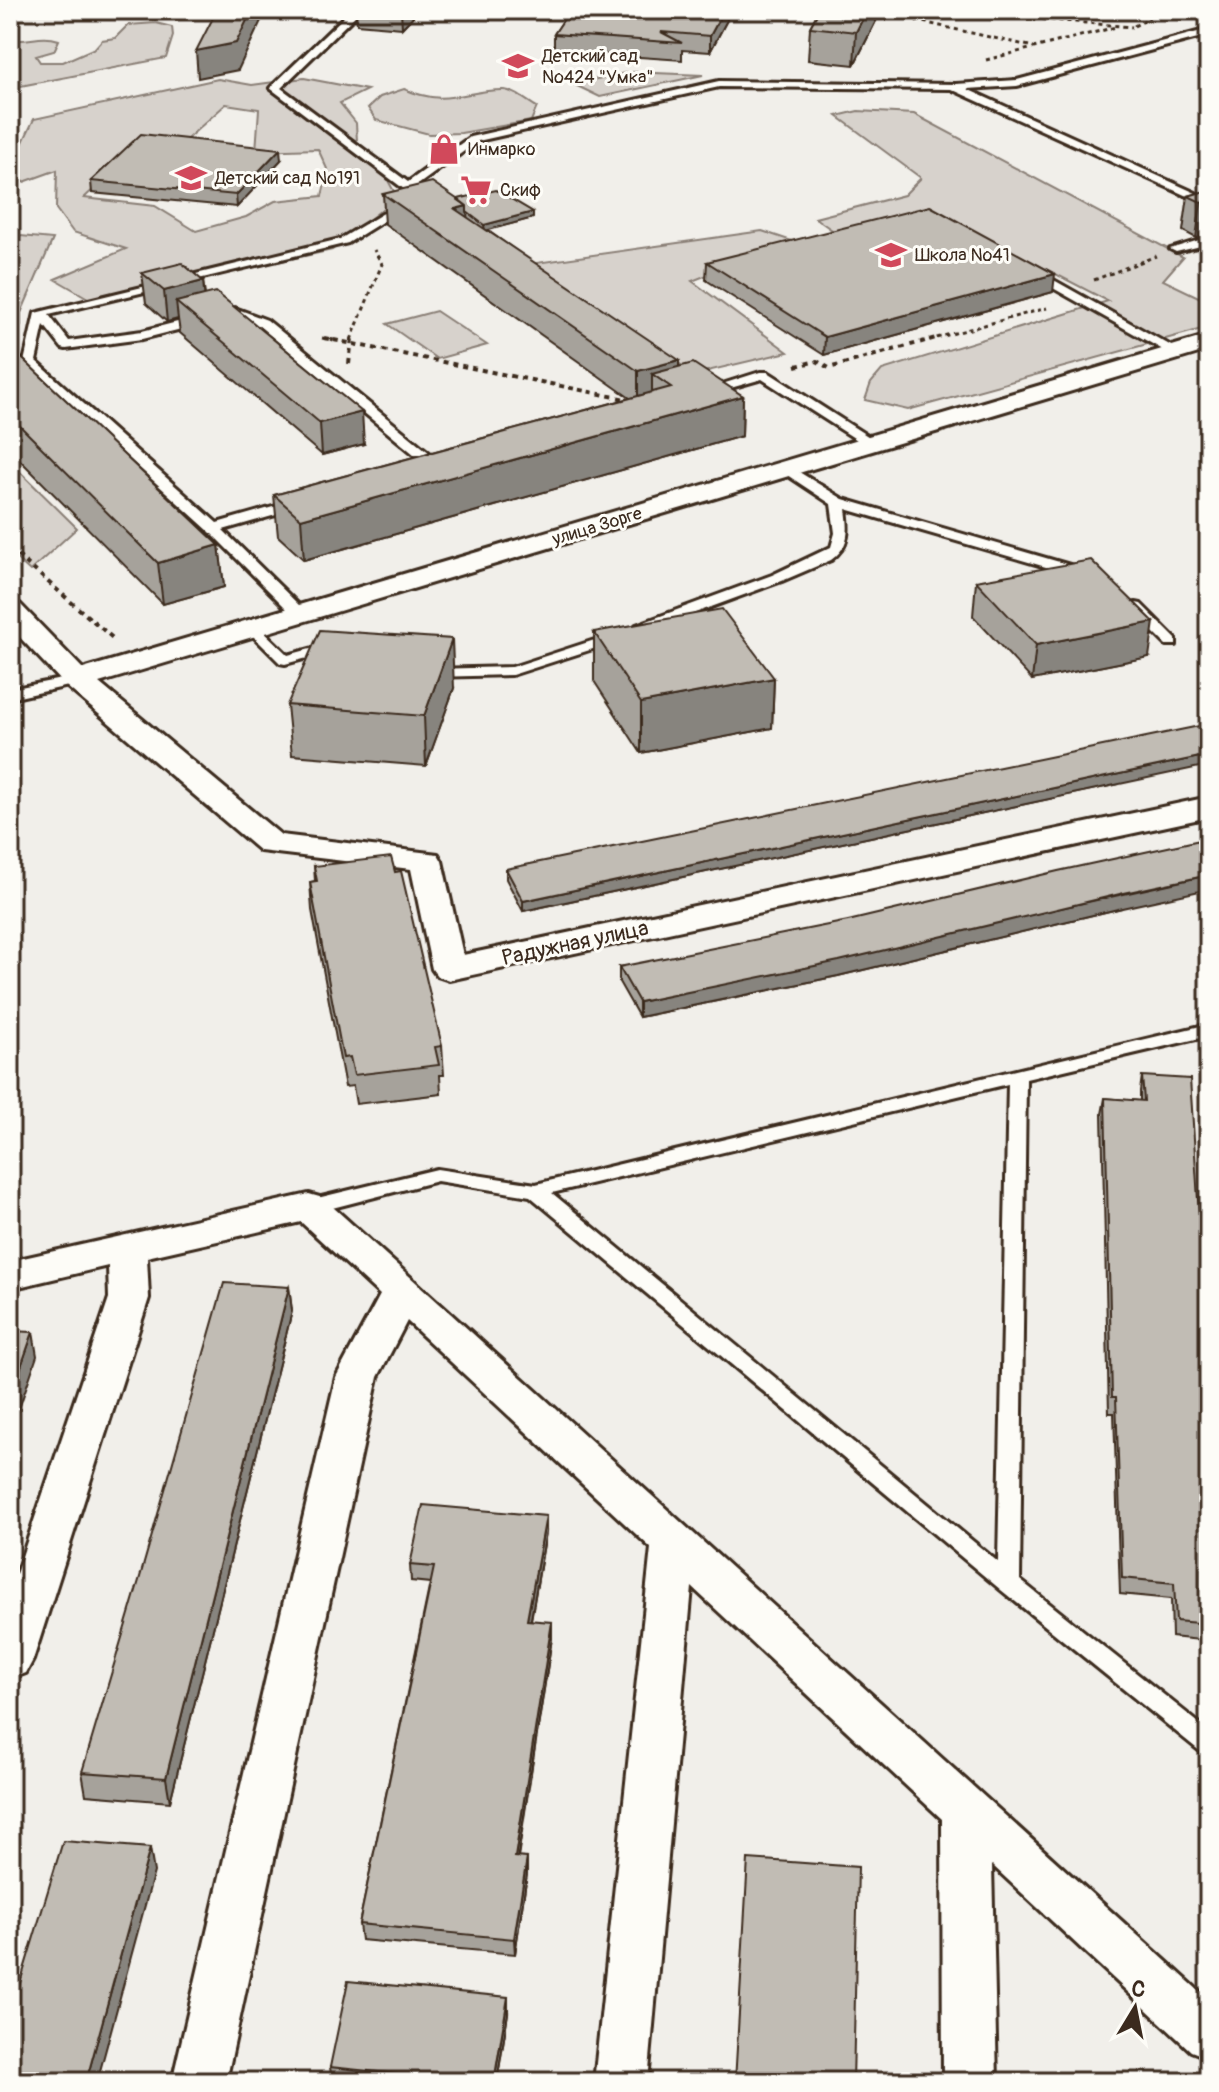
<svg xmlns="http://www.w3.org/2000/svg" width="1219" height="2092" viewBox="0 0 1219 2092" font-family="Pangolin,sans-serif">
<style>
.green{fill:#d7d2cc;stroke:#897e75;stroke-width:2;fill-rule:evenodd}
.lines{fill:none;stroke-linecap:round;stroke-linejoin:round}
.service-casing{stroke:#3b2a1e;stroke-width:6}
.minor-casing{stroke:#3b2a1e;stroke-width:6}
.path-far1{stroke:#3b2a1e;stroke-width:3;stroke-dasharray:4 4;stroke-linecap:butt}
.path{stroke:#3b2a1e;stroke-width:4;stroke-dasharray:5 5;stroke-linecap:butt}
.service{fill:#fdfcf7;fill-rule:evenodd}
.minor{fill:#fdfcf7;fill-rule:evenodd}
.wall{fill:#a6a29b;stroke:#3b2a1e;stroke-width:2}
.shaded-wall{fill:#87847e;stroke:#3b2a1e;stroke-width:2}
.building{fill:#c1bcb4;stroke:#3b2a1e;stroke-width:2}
.labels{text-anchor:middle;stroke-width:6;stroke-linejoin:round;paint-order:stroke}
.far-poi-label{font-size:18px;fill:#3b2a1e;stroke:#fdfcf7;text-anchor:start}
.far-street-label{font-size:18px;fill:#3b2a1e;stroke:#fdfcf7}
.street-label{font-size:22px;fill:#3b2a1e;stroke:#fdfcf7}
</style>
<rect width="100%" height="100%" fill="#f1efea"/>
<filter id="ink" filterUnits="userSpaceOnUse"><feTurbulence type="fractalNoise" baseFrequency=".0125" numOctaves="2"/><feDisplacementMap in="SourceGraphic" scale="16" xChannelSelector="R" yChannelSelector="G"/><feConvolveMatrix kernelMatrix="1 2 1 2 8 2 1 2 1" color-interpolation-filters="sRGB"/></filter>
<g filter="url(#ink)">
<!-- green -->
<g class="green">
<path d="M156 23 172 27 173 36 166 58 10 88V40C29 42 41 34 59 40L54 51 36 56 40 62H63L95 48 102 40 115 38 128 25Z"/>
<polygon points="630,72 703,75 600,97 573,84"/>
<path d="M304 78 367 90 340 103 356 123 357 141 378 162 397 197 332 250 95 302 55 279 126 249 73 232 56 209 57 170 10 187V169L34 119 218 79 252 85ZM226 104 259 109 256 151 318 149 328 171 322 196 275 201 246 217 196 231 155 206 84 198 112 172 187 139Z"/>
<path d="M404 89C448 108 463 90 503 90 514 90 528 102 537 107L531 121 461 133 429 134 376 120 368 108 380 97Z"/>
<polygon points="858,111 914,114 1183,257 1163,280 1209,302 1209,327 908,410 865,400 871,383 882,370 1108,301 947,218 835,232 815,218 904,195 921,178 837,116"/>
<polygon points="762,231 792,241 692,281 788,352 695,374 529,264"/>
<polygon points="10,235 53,239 21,313 21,326 10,338"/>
<polygon points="436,311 487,345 437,359 387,324"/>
<polygon points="10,462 77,528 30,571 10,553"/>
</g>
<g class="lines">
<defs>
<g id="service">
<polygon points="351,10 361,10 281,88 408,182 470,137 719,81 956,84 1017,80 1209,29 1209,35 1017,86 967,89 1209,199 1209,206 951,89 719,87 478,141 415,187 433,197 435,199 429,202 404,189 270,88"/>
<polygon points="402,202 406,203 406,207 348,243 49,315 69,341 142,331 201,316 207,320 205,323 142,339 66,349 62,348 44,325 36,361 217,523 294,501 304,501 304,507 223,530 306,612 306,618 296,618 209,531 26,365 24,362 35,313 340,239"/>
<polygon points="1209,237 1209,244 1176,252 1170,249"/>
<polygon points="1028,270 1036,270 1182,352 1172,355 1028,274"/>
<polygon points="235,308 267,320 442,463 442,469 432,469 259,326 234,316 225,318 219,314"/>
<polygon points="760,372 768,372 877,442 865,445 762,379 706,395 700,391"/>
<path d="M786 464 843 499 1087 570 1089 573 1087 576H1077L846 509C849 531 850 546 831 560L782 581 646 631H636V625L772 575 831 547 835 533 831 504 781 471V465Z"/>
<polygon points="1136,603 1141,604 1176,639 1176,645 1166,645 1131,610 1131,604"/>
<polygon points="253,625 258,626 288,655 332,643 339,647 337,650 285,664 280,663 246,629"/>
<polygon points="616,633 623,637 621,640 512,675 432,677 425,673 432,669 512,667"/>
<polygon points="77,676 84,680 82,683 10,699 10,689"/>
<path d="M1209 1024V1036L1026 1079 1020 1580 1209 1731V1755L1201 1752 1001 1590 530 1196 437 1181 309 1214 299 1207 309 1200 437 1169 536 1184ZM1008 1084 998 1562 552 1193Z"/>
</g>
<g id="minor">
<polygon points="1209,335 1209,350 99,683 281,835 438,854 442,861 463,955 1209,797 1209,817 449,980 437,976 432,969 411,869 260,851 66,686 10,627 10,601 20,604 83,669"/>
<polygon points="309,1194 323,1198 1209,2000 1209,2058 1191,2051 992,1865 997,2082 943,2082 942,1819 692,1587 648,2082 594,2082 651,1548 407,1321 378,1377 226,2082 172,2082 336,1377 380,1295 301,1222 147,1257 149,1298 33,1660 26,1673 10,1679 10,1592 109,1298 108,1266 10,1289 10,1261"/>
</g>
</defs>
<!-- service casing -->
<use href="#service" class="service-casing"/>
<!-- minor casing -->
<use href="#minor" class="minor-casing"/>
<!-- path-far1 -->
<g class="path-far1">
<polyline points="869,10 1034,47"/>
<polyline points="939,10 1132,27"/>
<polyline points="1134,26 1148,19 1151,10"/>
<polyline points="986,60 1116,27"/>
<polyline points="1094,280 1156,256"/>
<polyline points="322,338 334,340"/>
<polyline points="351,340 382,264 374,250"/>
<polyline points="929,340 1047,308"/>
</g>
<!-- path -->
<g class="path">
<polyline points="324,338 630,400"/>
<polyline points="349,364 352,338"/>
<polyline points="796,366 817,361 829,368 936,338"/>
<polyline points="10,549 115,640"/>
</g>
<!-- service -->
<use href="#service" class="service"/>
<!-- minor -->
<use href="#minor" class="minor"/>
</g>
<!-- wall -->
<g class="wall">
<polygon points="356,10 419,10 402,28 357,24"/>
<polygon points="570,10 727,10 727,20 710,52 682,50 682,60 554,51 554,34"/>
<polygon points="819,10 878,10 878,17 854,65 808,60 810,27"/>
<polygon points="281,160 237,207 92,193 91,181"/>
<polygon points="1209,190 1209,235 1196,238 1183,231 1188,196"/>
<polygon points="383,194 458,199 533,218 487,230 679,366 743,396 742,436 304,560 278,536 274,495 630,398 385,224"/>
<polygon points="707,262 1053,292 824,355 706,280"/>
<polygon points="142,273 203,281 205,295 364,444 322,455 180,333 178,319 167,322 146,303"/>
<polygon points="10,347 219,545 224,587 163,604 10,450"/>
<polygon points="976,581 1149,657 1032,680 973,616"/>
<polygon points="594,632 774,678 772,728 641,753 594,681"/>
<polygon points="454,688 426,766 292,755 287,705"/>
<polygon points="1119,784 523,911 506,879 506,869"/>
<polygon points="314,866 442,1046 444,1075 440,1075 441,1094 356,1104 353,1086 345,1087 312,910 310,882 315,881"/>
<polygon points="1122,908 838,976 639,1017 619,982 619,967"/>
<polygon points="1142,1076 1201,1244 1209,1300 1209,1641 1172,1637 1171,1599 1120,1594 1114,1413 1109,1413 1102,1114 1105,1098 1140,1101 1140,1091"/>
<polygon points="289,1287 292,1311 170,1802 86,1795 82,1772"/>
<polygon points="546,1532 531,1620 552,1638 518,1857 527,1874 515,1954 361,1940 359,1924 430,1583 411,1581 410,1565"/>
<polygon points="508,2013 497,2082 332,2082 330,2067"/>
</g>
<!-- shaded-wall -->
<g class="shaded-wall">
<polygon points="252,10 266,10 238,70 198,78 196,51"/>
<polygon points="401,10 419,10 402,28"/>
<polygon points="724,10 727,10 727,20 710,52 710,36"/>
<polygon points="867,10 878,10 878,17 854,65 856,32"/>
<polygon points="280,149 281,160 237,207 236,195"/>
<polygon points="1209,200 1209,235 1196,238 1201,202"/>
<polygon points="467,206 468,235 455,209"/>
<polygon points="533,212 533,218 485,231 484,225"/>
<polygon points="1055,274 1053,292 824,355 825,337"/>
<polygon points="203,281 206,312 176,302 178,319 167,322 164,291"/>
<polygon points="679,360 679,392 652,374 652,399 638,403 638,371"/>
<polygon points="743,396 742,436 304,560 301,519"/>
<polygon points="362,412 364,444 322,455 320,423"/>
<polygon points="219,545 224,587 163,604 158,563"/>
<polygon points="1154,622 1149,657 1032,680 1036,645"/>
<polygon points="452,639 454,688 426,766 424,716"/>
<polygon points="774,678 772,728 641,753 641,703"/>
<polygon points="1209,755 1209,765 523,911 523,901"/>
<polygon points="1209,875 1209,889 1122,908 838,976 639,1017 639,1002"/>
<polygon points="289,1287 292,1311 170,1802 166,1778"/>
<polygon points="33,1332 37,1356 10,1435 10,1398"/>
<polygon points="546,1516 546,1532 528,1636 527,1620"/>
<polygon points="552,1622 552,1638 515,1873 515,1857"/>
<polygon points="150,1848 154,1872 97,2082 86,2082"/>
<polygon points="527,1858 527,1874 515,1954 514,1939"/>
<polygon points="508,1997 508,2013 497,2082 494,2082"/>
</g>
<!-- building -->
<g class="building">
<polygon points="217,10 252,10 236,43 196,51"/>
<polygon points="570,10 724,10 710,36 661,32 682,43 554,34"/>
<polygon points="819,10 867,10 856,32 810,27"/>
<polygon points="141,134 280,149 236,195 91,181"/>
<polygon points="432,182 467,206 455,209 679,360 638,371 383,194"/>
<polygon points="496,190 533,212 484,225 467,212 467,206 458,199"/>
<polygon points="1209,190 1209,200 1201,202 1188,196"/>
<polygon points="930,206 1055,274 825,337 707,262"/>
<polygon points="182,263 203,281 164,291 142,273"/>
<polygon points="216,292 362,412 320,423 176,302"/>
<polygon points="10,347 219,545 158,563 10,416"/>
<polygon points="693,363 743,396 301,519 274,495 671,387 652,374"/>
<polygon points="1091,560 1154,622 1036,645 976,581"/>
<polygon points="722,609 774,678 641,703 594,632"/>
<polygon points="320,630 452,639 424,716 287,705"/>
<polygon points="1209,724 1209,755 523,901 506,869"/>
<polygon points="1209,838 1209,875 1124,893 839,961 639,1002 619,967 848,921 1058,871"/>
<polygon points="391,857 395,872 401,871 442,1046 435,1047 439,1065 354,1075 350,1057 343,1058 310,882 317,881 314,866"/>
<polygon points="1142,1076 1190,1079 1201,1244 1206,1244 1209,1300 1209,1624 1176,1621 1174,1583 1122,1578 1116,1397 1112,1397 1105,1098 1144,1101"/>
<polygon points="224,1283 289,1287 166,1778 82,1772 140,1577"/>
<polygon points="10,1331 33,1332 10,1398"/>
<polygon points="423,1505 546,1516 527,1620 552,1622 515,1857 527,1858 514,1939 359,1924 434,1567 410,1565"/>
<polygon points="63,1841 150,1848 86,2082 10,2082 10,2016"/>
<polygon points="748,1859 858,1867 853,2082 735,2082"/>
<polygon points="348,1981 508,1997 494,2082 475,2082 330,2067"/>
</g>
</g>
<!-- icons -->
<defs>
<symbol id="school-bare" viewBox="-9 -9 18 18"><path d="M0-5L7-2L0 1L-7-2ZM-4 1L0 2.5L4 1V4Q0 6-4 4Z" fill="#d1495b" stroke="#fdfcf7" stroke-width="2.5" paint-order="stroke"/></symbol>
<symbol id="shop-bare" viewBox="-9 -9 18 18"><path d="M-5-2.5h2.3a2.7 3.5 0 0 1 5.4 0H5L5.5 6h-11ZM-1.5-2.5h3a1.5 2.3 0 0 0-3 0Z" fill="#d1495b" stroke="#fdfcf7" stroke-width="2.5" paint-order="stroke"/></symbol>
<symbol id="supermarket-bare" viewBox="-9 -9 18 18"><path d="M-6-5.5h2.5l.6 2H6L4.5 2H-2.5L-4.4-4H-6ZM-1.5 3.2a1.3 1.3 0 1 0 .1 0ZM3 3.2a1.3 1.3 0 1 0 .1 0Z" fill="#d1495b" stroke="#fdfcf7" stroke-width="2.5" paint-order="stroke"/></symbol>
</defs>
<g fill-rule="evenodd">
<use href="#school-bare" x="496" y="44" width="44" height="44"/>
<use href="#shop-bare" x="422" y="127" width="44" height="44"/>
<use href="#school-bare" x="169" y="156" width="44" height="44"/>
<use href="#supermarket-bare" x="454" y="168" width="44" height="44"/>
<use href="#school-bare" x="869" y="233" width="44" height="44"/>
</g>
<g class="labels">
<!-- far-poi labels -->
<g class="far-poi-label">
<text x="542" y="62">Детский сад<tspan x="542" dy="21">№424 "Умка"</tspan></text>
<text x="468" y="155">Инмарко</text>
<text x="215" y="184">Детский сад №191</text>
<text x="500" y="196">Скиф</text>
<text x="915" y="261">Школа №41</text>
</g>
<!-- far-street labels -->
<g class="far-street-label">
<text transform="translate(597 526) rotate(-17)" y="6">улица Зорге</text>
</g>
<!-- street labels -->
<g class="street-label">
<text transform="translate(575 942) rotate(-12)" y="8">Радужная улица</text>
</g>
</g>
<!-- margin -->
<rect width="1219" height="2092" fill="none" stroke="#fdfcf7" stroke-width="40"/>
<rect x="20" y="20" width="1179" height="2052" fill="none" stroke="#3b2a1e" stroke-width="3" filter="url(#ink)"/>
<!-- north arrow -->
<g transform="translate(1135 2008) rotate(10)" stroke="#fdfcf7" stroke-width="6" paint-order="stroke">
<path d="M0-6L14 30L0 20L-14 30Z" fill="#3b2a1e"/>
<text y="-12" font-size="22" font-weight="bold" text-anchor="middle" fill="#3b2a1e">С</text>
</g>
</svg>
